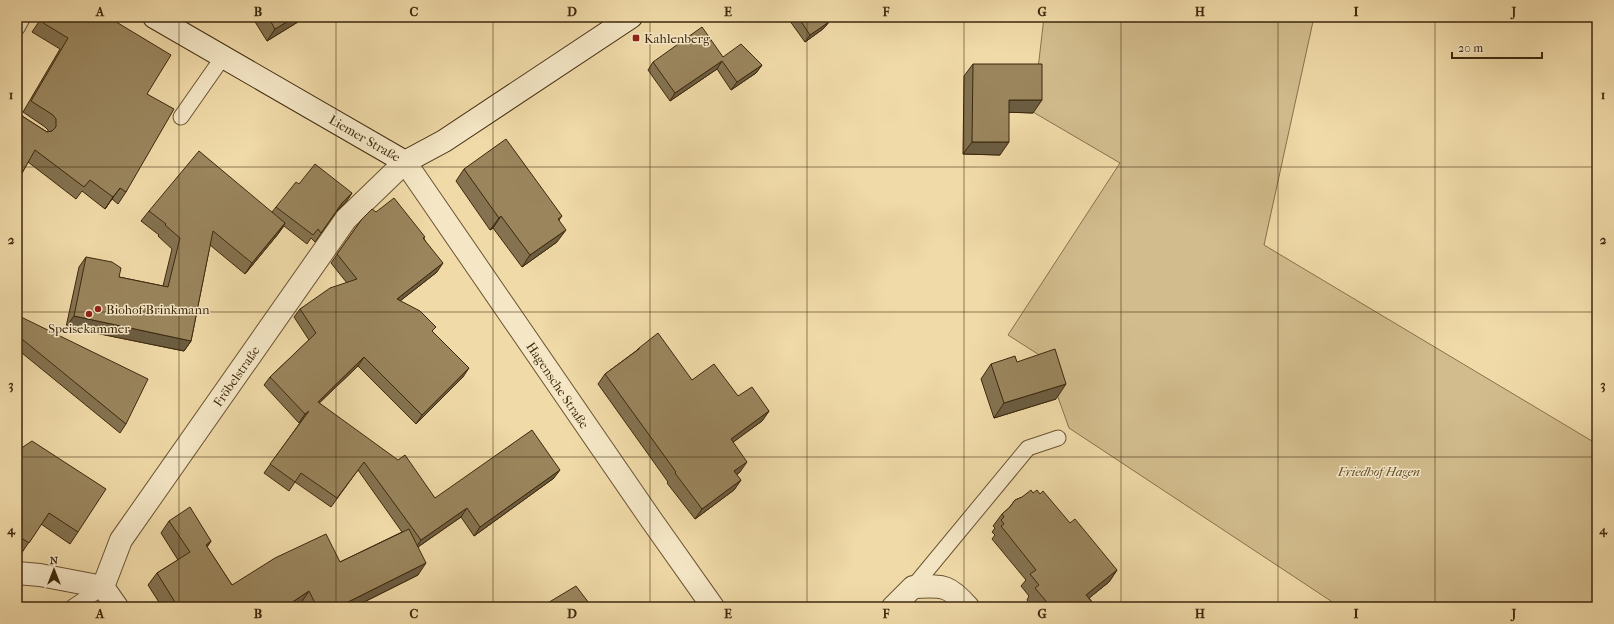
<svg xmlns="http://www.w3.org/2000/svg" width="1614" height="624" viewBox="0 0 1614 624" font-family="'IM FELL French Canon',serif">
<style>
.green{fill:#d2bc8d;stroke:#88724c}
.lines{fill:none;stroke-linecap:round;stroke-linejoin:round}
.service-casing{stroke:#6a5433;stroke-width:17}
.minor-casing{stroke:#6a5433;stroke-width:24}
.tertiary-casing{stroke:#6a5433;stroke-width:24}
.secondary-casing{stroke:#3d280c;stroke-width:24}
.service{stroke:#f5e7c6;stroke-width:15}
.minor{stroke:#f5e7c6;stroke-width:22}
.tertiary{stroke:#f5e7c6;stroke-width:22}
.secondary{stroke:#f5e7c6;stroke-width:22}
.wall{fill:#847250;stroke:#3d280c}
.shaded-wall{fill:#6c5d41;stroke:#3d280c}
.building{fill:#9a855d;stroke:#3d280c}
.grid{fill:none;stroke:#3d280c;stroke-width:1;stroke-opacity:0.55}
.poi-dot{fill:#8f2418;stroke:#f5e7c6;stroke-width:1.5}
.labels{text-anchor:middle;stroke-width:3;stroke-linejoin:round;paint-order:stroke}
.poi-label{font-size:13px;fill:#3d280c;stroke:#f5e7c6;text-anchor:start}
.street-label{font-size:13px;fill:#3d280c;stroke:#f5e7c6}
.park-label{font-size:13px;font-style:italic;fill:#624d2c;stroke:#f5e7c6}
.neatline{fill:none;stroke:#3d280c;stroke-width:1.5}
.grid-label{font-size:13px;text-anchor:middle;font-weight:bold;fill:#3d280c}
</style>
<rect width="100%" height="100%" fill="#f0daa8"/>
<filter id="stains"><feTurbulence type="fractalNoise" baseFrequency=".005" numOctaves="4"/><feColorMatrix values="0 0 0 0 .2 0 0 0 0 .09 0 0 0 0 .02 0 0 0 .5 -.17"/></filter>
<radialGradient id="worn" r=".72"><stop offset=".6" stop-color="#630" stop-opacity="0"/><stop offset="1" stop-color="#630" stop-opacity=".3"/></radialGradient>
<!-- green -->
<polygon class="green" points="1044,17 1314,17 1264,245 1597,444 1597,607 1340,607 1069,428 1044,358 1008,335 1120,163 1033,112"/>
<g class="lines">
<defs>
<g id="service">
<polyline points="17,28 23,17"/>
<polyline points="181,117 223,57"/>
<polyline points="913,587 1028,448 1058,438"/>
<polyline points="73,607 103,587"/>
</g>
<g id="minor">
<polyline points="17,573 40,575 103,587"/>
<polyline points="117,607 103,587 121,540 346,219 405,162"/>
<path d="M893 607 913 587C942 586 947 583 968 607"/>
</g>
<polyline id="tertiary" points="405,162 650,518 713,607"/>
<polyline id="secondary" points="154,17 405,162 444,141 631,17"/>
</defs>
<!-- service casing -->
<use href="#service" class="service-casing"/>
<!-- minor casing -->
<use href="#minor" class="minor-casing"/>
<!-- tertiary casing -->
<use href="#tertiary" class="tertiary-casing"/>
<!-- secondary casing -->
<use href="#secondary" class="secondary-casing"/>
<!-- service -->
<use href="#service" class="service"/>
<!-- minor -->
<use href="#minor" class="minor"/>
<!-- tertiary -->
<use href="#tertiary" class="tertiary"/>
<!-- secondary -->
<use href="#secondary" class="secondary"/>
</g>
<!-- wall -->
<g class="wall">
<polygon points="42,17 108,17 147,94 126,192 118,204 112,199 105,209 82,191 76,199 28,162 17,182 17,123 22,116 47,132 48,131 48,130 45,127 23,112 60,49 32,32"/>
<polygon points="252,17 306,17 267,41"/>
<polygon points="787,17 829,17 827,19 829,22 823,29 805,42"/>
<polygon points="723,57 762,65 756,73 731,90 717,69 670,101 648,70 653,62"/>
<polygon points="973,64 1033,113 1009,112 1000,155 963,154 964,76"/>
<polygon points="464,169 562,216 559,220 557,242 522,267 493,228 490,230 456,181"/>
<polygon points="299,184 352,193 346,202 336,212 315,242 311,238 307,244 284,226 278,234 245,274 210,245 191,341 184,351 66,327 79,267 86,257 119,277 163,286 172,249 158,236 159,235 141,221 149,211 272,212 276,207"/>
<polygon points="376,212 424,238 437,272 400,301 433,332 463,377 416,424 358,366 319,403 435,498 554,478 474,536 461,517 418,547 418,575 354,607 302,607 301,603 295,607 162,607 148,585 157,573 178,560 161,533 169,521 211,541 207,547 232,585 340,562 402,532 358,470 331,507 295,482 289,491 264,473 302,420 299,423 264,385 270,377 309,340 294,317 300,309 347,283 331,263 362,219"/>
<polygon points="17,315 126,424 120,433 17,349"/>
<polygon points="639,348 692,380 738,396 769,411 762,421 733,442 740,472 736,475 741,480 734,490 695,519 667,483 668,482 598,384 605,374 636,351"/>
<polygon points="991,364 1056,399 994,418 981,379"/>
<polygon points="17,451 78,532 70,544 41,524 21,554 17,551"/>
<polygon points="1033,493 1040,494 1117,570 1109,582 1089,598 1096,607 1032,607 1027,600 1029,596 1021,586 1026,580 992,539 995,535 992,532 995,528 993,526 1002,514 1009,508 1015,500"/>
</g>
<!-- shaded-wall -->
<g class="shaded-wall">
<polygon points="295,17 306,17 267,41 275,29"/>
<polygon points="829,22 823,29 805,42 810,35"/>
<polygon points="722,61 717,69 670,101 675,93"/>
<polygon points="762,65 756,73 731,90 737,82"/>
<polygon points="1009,100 1042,100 1033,113 1001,112"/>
<polygon points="972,142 1009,142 1000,155 963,154"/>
<polygon points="120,188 112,199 105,209 113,197"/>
<polygon points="352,193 346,202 336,212 342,203"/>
<polygon points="501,216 493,228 490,230 499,218"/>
<polygon points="285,223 278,234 245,274 252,263"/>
<polygon points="566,230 557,242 522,267 530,255"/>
<polygon points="443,263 437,272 391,308 397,299"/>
<polygon points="74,316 191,341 184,351 66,327"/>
<polygon points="364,357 358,366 312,410 318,402"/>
<polygon points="469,368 463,377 416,424 422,415"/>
<polygon points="1066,384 1056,399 994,418 1004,403"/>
<polygon points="309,411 303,419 299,423 305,414"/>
<polygon points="769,411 762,421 724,449 731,439"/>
<polygon points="747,462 740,472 727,482 734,471"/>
<polygon points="560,470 554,478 474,536 480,527"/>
<polygon points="741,480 734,490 695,519 702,509"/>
<polygon points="467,508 461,517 415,549 421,540"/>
<polygon points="211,541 203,553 206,545"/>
<polygon points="426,563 418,575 354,607 338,607"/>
<polygon points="1117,570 1109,582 1078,607 1086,595"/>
<polygon points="309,591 301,603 295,607 285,607"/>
</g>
<!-- building -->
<g class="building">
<polygon points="42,17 108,17 171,55 147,94 174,109 126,192 120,188 113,197 90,180 84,187 35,150 17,182 17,124 22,116 47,132 52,131 56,127 56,119 53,115 31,101 68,38 40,21"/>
<polygon points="268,17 295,17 275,29"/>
<polygon points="798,17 825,17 829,22 810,35"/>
<polygon points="702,27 723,57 741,44 762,65 737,82 722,61 675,93 653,62"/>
<polygon points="973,64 1042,64 1042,100 1009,100 1009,142 972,142"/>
<polygon points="506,139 562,216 558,219 566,230 530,255 501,216 499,218 464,169"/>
<polygon points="199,151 285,223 252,263 213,231 191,341 74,316 86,257 112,262 121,268 119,277 168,287 180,238 165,225 166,224 149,211"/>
<polygon points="315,164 352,193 342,203 321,233 318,229 313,235 276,207 296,182 299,184"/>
<polygon points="394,198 425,237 423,238 443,263 397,299 420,311 436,327 432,331 469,368 422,415 364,357 318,402 398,460 405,455 435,498 532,430 560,470 480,527 467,508 421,540 364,462 337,498 301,473 295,482 270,464 309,411 305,414 270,377 316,333 300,309 330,288 357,279 337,254 362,219 372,209 376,212"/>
<polygon points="17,315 148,379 126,424 17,335"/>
<polygon points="658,333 692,380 714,364 738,396 752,387 769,411 731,439 747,462 734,471 741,480 702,509 675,473 676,472 605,374 639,349 639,348"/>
<polygon points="1055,349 1066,384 1004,403 991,364 1015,356 1017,362"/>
<polygon points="32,441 106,489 78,532 49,513 29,543 17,535 17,520 18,517 17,515 17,451"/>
<polygon points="1031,490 1033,493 1037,490 1040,494 1043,491 1070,523 1075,519 1117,570 1086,595 1096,607 1051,607 1035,588 1039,585 1030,574 1036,570 1001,526 1004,524 1001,520 1004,517 1002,514 1010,507 1015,500 1022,497"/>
<polygon points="190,507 211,541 206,545 232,585 275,558 326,534 340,562 409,529 426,563 338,607 317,607 309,591 285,607 178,607 157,573 190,552 169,521"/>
<polygon points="576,586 592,607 541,607"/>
</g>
<!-- grid -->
<path class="grid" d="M179 17V607M336 17V607M493 17V607M650 17V607M807 17V607M964 17V607M1121 17V607M1278 17V607M1435 17V607M17 167H1597M17 312H1597M17 457H1597"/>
<!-- markers -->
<g class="poi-dot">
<rect x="632" y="34" width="8" height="8" rx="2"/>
<circle cx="98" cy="309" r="4"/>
<circle cx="89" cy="314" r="4"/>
</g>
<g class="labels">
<!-- poi labels -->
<g class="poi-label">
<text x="644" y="43">Kahlenberg</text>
<text x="106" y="314">Biohof Brinkmann</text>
<text x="89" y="333" text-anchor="middle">Speisekammer</text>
</g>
<!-- street labels -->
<g class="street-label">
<text transform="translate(365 138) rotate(30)" y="5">Liemer Straße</text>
<text transform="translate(236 376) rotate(-55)" y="5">Fröbelstraße</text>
<text transform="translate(558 385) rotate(56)" y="5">Hagensche Straße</text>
</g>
<!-- park labels -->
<g class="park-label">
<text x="1379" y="476">Friedhof Hagen</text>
</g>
</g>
<!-- margin -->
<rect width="1614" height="624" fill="none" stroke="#f0daa8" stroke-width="44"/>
<!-- north arrow -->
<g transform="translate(54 570)" stroke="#f5e7c6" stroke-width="3" paint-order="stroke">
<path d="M0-3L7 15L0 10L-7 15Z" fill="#3d280c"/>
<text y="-6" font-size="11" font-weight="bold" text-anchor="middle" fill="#3d280c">N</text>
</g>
<!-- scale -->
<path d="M1452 52v6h90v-6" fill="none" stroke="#3d280c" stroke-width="2"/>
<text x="1458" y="52" font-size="12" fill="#3d280c" stroke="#f5e7c6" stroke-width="3" paint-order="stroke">20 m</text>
<rect x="22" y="22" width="1570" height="580" class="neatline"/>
<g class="grid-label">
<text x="100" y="16">A</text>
<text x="258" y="16">B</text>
<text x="414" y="16">C</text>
<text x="572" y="16">D</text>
<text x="728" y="16">E</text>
<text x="886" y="16">F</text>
<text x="1042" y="16">G</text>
<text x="1200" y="16">H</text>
<text x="1356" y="16">I</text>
<text x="1514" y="16">J</text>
<text x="11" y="99">1</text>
<text x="1603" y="99">1</text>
<text x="11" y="244">2</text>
<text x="1603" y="244">2</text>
<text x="11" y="389">3</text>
<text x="1603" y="389">3</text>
<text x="11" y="534">4</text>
<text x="1603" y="534">4</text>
<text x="100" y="618">A</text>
<text x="258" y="618">B</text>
<text x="414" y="618">C</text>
<text x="572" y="618">D</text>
<text x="728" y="618">E</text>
<text x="886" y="618">F</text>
<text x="1042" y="618">G</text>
<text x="1200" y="618">H</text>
<text x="1356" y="618">I</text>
<text x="1514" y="618">J</text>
</g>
<rect width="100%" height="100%" filter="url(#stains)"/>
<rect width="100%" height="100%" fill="url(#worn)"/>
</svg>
